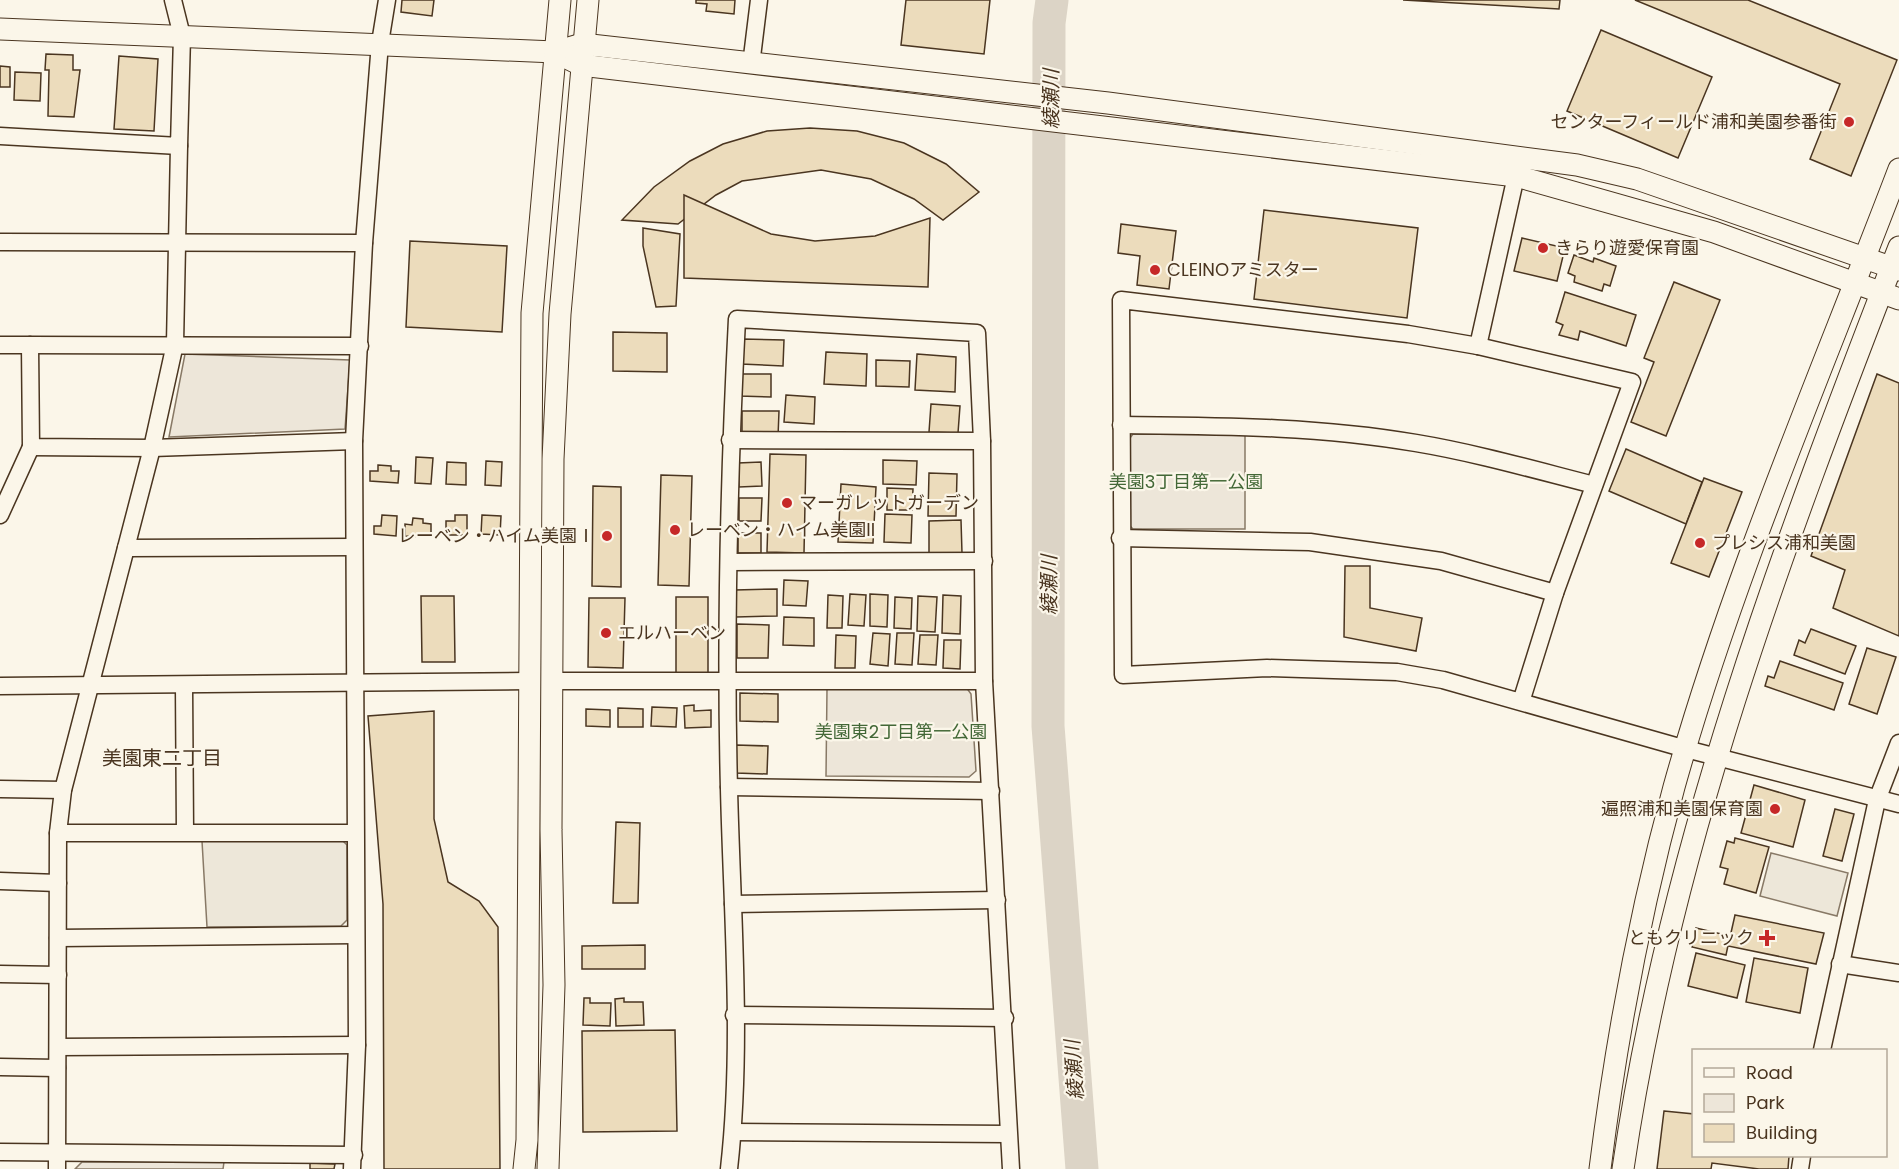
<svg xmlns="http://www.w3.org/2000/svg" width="1899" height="1169" viewBox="0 0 1899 1169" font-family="Poppins,'Noto Sans JP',sans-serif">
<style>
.green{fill:#ede6d9;stroke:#887966;stroke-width:1.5}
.parking{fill:#ede7d9;stroke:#887966;stroke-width:1.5}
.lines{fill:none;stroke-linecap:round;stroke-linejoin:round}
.river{stroke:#dcd4c6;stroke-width:33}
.building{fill:#ecdcbc;stroke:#4a3520;stroke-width:1.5}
.minor-casing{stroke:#4a3520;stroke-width:19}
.tertiary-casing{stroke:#4a3520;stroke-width:23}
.minor{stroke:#fbf6e9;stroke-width:16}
.tertiary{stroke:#fbf6e9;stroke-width:21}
.poi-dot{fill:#c62828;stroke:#fbf6e9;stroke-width:2}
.labels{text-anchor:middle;stroke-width:4.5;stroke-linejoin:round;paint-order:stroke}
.poi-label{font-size:18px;fill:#4a3520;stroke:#fbf6e9;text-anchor:start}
.park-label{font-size:18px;fill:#436837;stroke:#fbf6e9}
.water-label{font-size:20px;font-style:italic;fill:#4a3520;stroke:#fbf6e9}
.neighbourhood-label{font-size:20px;fill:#4a3520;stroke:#fbf6e9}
</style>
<rect width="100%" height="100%" fill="#fbf6e9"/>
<!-- green -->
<g class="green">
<polygon points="185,354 350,360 345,429 169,437"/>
<polygon points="1133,434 1245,435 1245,529 1133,529 1127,523 1127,442"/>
<polygon points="966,687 971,694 976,771 969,777 826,776 827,689"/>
<polygon points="82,1162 224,1162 223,1169 75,1169"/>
</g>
<!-- parking -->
<g class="parking">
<polygon points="342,840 347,845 347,920 341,926 207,927 202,841"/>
<polygon points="1771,853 1848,873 1837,916 1760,896"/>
</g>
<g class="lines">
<!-- river -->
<polyline class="river" points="1052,0 1049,23 1048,726 1082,1169"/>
</g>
<!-- building -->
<g class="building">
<polygon points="402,0 434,0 432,16 401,12"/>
<polygon points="696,0 735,0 734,14 706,11 707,4 696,3"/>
<polygon points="906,0 990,0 984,54 901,45"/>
<polygon points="1403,0 1560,0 1559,9"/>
<polygon points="1635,0 1748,0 1897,60 1851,176 1810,159 1840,84"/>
<polygon points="1601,30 1712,77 1678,158 1567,111"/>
<polygon points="46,54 73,55 73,70 80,70 74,117 48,116 49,70 45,70"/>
<polygon points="119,56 158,59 154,131 114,129"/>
<polygon points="0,66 10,67 10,87 0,87"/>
<polygon points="15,72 41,73 40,101 14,100"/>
<polygon points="810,128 857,131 904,143 946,164 979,192 943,220 914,199 871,179 821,170 742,181 716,195 678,224 622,220 654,187 690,161 723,144 767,131"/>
<polygon points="684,195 771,234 815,241 875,236 930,218 928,287 684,278"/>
<polygon points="1264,210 1418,228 1407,318 1254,299"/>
<polygon points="1121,224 1176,231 1169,289 1137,285 1140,256 1118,253"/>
<polygon points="643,228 680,234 676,306 656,307 643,246"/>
<polygon points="1522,238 1565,248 1557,281 1514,271"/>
<polygon points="410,241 507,246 502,332 406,327"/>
<polygon points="1574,255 1593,262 1594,258 1616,266 1610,286 1604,284 1602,291 1574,282 1575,276 1568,273"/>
<polygon points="1674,282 1720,300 1666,436 1631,422 1654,362 1644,358"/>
<polygon points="1565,292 1636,315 1626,346 1580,331 1578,340 1559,335 1563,325 1556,322"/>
<polygon points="613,332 667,333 667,372 613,371"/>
<polygon points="742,339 784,340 783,366 741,364"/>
<polygon points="826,352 867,354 866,386 824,384"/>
<polygon points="917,354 956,357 955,392 915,390"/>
<polygon points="876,360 910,361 909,387 876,386"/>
<polygon points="739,374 771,374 771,397 739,396"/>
<polygon points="1877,374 1899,383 1899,636 1833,608 1845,570 1811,556"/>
<polygon points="786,395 815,397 814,424 784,422"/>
<polygon points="931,404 960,406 958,433 929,432"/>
<polygon points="742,411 779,411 778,437 742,436"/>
<polygon points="1626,449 1702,482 1686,524 1609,491"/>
<polygon points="770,454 806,455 804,553 767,552"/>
<polygon points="416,457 433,458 431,484 415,483"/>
<polygon points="883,460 917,461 916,485 883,484"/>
<polygon points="486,461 502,462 501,486 485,485"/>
<polygon points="447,462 466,463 466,485 446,484"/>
<polygon points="761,462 762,486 739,487 738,463"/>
<polygon points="378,465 391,466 391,471 399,471 398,483 370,481 370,471 378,471"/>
<polygon points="929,473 957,474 956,516 928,516"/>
<polygon points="661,475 692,476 689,586 658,585"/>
<polygon points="1704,478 1742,492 1709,577 1671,563"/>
<polygon points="841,484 876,487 873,543 838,542"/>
<polygon points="593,486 621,487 621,587 592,586"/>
<polygon points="887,488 913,489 912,510 887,510"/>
<polygon points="739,498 762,498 761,521 739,521"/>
<polygon points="885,514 912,515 911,543 884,542"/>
<polygon points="382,515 397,516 396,536 374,534 374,526 381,526"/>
<polygon points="455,515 467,515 467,535 446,535 446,521 455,521"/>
<polygon points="482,515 501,516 500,535 481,534"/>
<polygon points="413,518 423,519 423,523 431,524 431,537 405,536 405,524 412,525"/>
<polygon points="961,520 962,553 929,553 929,521"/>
<rect x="738" y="533" width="23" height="20"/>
<polygon points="1345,566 1370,566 1370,608 1422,618 1416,651 1344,637"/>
<polygon points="784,580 808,581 806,606 783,605"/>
<polygon points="777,589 777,616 736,617 735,590"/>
<polygon points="850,594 866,595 864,626 848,625"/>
<polygon points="870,594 888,595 887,627 870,626"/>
<polygon points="828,595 843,596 842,628 827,628"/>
<polygon points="943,595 961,596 960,634 942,633"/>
<polygon points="421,596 454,596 455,662 422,662"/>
<polygon points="918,596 937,597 935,632 917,631"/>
<rect x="676" y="597" width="32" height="78"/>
<polygon points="895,597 912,598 911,629 894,628"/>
<polygon points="589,598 625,598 623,668 588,667"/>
<polygon points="784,617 814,618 814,646 783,645"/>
<polygon points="737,624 769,625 768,658 737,658"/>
<polygon points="1811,629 1856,646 1845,674 1794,655 1799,640 1805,643"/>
<polygon points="873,633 890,634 888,666 870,664"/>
<polygon points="897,633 914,633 912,665 895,664"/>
<polygon points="836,635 856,636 855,668 835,668"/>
<polygon points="920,635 938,635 936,665 918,664"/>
<polygon points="944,640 961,640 960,669 943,668"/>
<polygon points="1867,648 1896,657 1877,714 1849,704"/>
<polygon points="1780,661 1843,683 1834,710 1765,686 1768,676 1774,678"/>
<polygon points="740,693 778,694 778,722 740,721"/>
<polygon points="694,705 694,711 711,710 711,727 685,728 684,706"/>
<polygon points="652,707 677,708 676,727 651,726"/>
<polygon points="618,708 643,709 643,727 618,727"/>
<polygon points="586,709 610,710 610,727 586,726"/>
<polygon points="434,711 434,819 448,882 479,901 498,927 500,1169 384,1169 383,904 368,716"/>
<polygon points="736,745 768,746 767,774 736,773"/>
<polygon points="1754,785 1805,800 1793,847 1741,833"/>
<polygon points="1835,809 1854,814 1842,861 1823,856"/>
<polygon points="616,822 640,823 638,903 613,903"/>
<polygon points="1735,838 1769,847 1756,893 1724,884 1728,869 1720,867 1727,841 1734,843"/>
<polygon points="1735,915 1824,933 1816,964 1728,946"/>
<polygon points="1696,928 1730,936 1726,955 1692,947"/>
<polygon points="645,945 645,969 582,969 582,946"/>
<polygon points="1696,953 1745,965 1737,998 1688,986"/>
<polygon points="1754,958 1808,968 1800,1013 1746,1002"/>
<polygon points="584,998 590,998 590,1003 611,1003 610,1026 583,1025"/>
<polygon points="624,998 624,1002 643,1002 644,1025 616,1026 615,999"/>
<polygon points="675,1030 677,1131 583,1132 582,1031"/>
<polygon points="1664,1111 1694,1114 1694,1156 1789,1156 1788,1169 1759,1169 1712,1163 1711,1169 1657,1169"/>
<polygon points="310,1163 335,1164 334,1169 310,1169"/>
</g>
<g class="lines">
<defs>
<g id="minor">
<polyline points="751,65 759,0"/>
<polyline points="0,136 179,146 182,36 173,0"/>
<polyline points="0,242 364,243"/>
<polyline points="0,345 30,345 31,447 152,448 354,441"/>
<polyline points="30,345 360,346"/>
<polyline points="1478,346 1516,176"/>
<path d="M1121 425C1220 426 1318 426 1416 443 1476 453 1535 470 1594 485"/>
<polyline points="730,440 982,441"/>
<polyline points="0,515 31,447"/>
<polyline points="1120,538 1310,542 1441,561 1555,593"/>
<polyline points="126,548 353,547"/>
<polyline points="730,562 984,561"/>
<polyline points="552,681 984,681"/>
<polyline points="0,686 528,681"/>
<polyline points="184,686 185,832"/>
<polyline points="1521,702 1555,593 1632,382 1478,346 1408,334 1121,300 1123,675 1267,668 1397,672 1443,680 1686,749 1899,804"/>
<polyline points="729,787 991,791"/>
<polyline points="0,789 63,790"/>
<polyline points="58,833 354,833"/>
<polyline points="0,881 58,883"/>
<polyline points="733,904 997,900"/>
<polyline points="58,938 355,935"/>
<polyline points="1840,964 1899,973"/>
<polyline points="0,974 58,975"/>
<polyline points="734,1015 1005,1018"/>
<polyline points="58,1047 357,1045"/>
<polyline points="1822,1050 1877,800 1899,743"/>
<polyline points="0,1067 57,1068"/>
<polyline points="733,1132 1008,1134"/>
<polyline points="0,1152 354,1155"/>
<polyline points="57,1169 58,833 63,790 152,448 175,344 179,146"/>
<polyline points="352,1169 357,1045 354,441 364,243 380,43 387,0"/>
<path d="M729 1169C743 1044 732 915 729 789 725 634 729 474 737 319L977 333 982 441 984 681 1011 1169"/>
<polyline points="1800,1169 1802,1156"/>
</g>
<g id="tertiary">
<polyline points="0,29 555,52 582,44 1108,103 1577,165 1637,179 1899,270"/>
<polyline points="555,52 581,65 1516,176 1714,232 1899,299"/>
<polyline points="524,1169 527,1140 532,313 560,0"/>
<polyline points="548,1169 554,985 551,830 553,459 560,314 588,0"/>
<path d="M1600 1169C1616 1041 1640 912 1674 787 1733 576 1821 374 1899 169"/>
<path d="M1623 1169C1670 846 1782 549 1899 247"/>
</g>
</defs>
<!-- minor casing -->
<use href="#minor" class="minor-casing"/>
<!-- tertiary casing -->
<use href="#tertiary" class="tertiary-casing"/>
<!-- minor -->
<use href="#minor" class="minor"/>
<!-- tertiary -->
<use href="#tertiary" class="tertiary"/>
</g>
<!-- markers -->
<g class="poi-dot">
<circle cx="1849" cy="122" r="6"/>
<circle cx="1543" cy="248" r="6"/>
<circle cx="1155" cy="270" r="6"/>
<circle cx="787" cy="503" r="6"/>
<circle cx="675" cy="530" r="6"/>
<circle cx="607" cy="536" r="6"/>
<circle cx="1700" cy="543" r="6"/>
<circle cx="606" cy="633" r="6"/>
<circle cx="1775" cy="809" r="6"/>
<path d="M1764 929h6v6h6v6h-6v6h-6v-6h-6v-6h6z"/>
</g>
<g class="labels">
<!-- poi labels -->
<g class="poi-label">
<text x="1837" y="128" text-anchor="end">センターフィールド浦和美園参番街</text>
<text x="1555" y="254">きらり遊愛保育園</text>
<text x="1167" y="276">CLEINOアミスター</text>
<text x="799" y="509">マーガレットガーデン</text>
<text x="687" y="536">レーベン・ハイム美園II</text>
<text x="595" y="542" text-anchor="end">レーベン・ハイム美園Ⅰ</text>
<text x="1712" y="549">プレシス浦和美園</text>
<text x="618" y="639">エルハーベン</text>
<text x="1763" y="815" text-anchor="end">遍照浦和美園保育園</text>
<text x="1754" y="944" text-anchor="end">ともクリニック</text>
</g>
<!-- park labels -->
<g class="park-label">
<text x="1186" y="488">美園3丁目第一公園</text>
<text x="901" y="738">美園東2丁目第一公園</text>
</g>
<!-- water labels -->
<g class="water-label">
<text transform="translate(1051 99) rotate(-90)" y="7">綾瀬川</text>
<text transform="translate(1049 585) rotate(-90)" y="7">綾瀬川</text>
<text transform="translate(1074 1070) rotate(-94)" y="7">綾瀬川</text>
</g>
<!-- neighbourhood labels -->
<g class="neighbourhood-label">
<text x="162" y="765">美園東二丁目</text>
</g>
</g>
<!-- legend -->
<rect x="1692" y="1049" width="195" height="108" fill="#fbf6e9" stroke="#b4a999" stroke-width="1.5"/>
<rect x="1704" y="1068" width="30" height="9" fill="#fbf6e9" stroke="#b4a999" stroke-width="1.5"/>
<text x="1746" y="1079" font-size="18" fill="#4a3520">Road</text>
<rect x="1704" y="1094" width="30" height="18" fill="#ede6d9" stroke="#b4a999" stroke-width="1.5"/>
<text x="1746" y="1109" font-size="18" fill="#4a3520">Park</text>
<rect x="1704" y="1124" width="30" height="18" fill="#ecdcbc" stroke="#b4a999" stroke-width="1.5"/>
<text x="1746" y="1139" font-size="18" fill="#4a3520">Building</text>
</svg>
